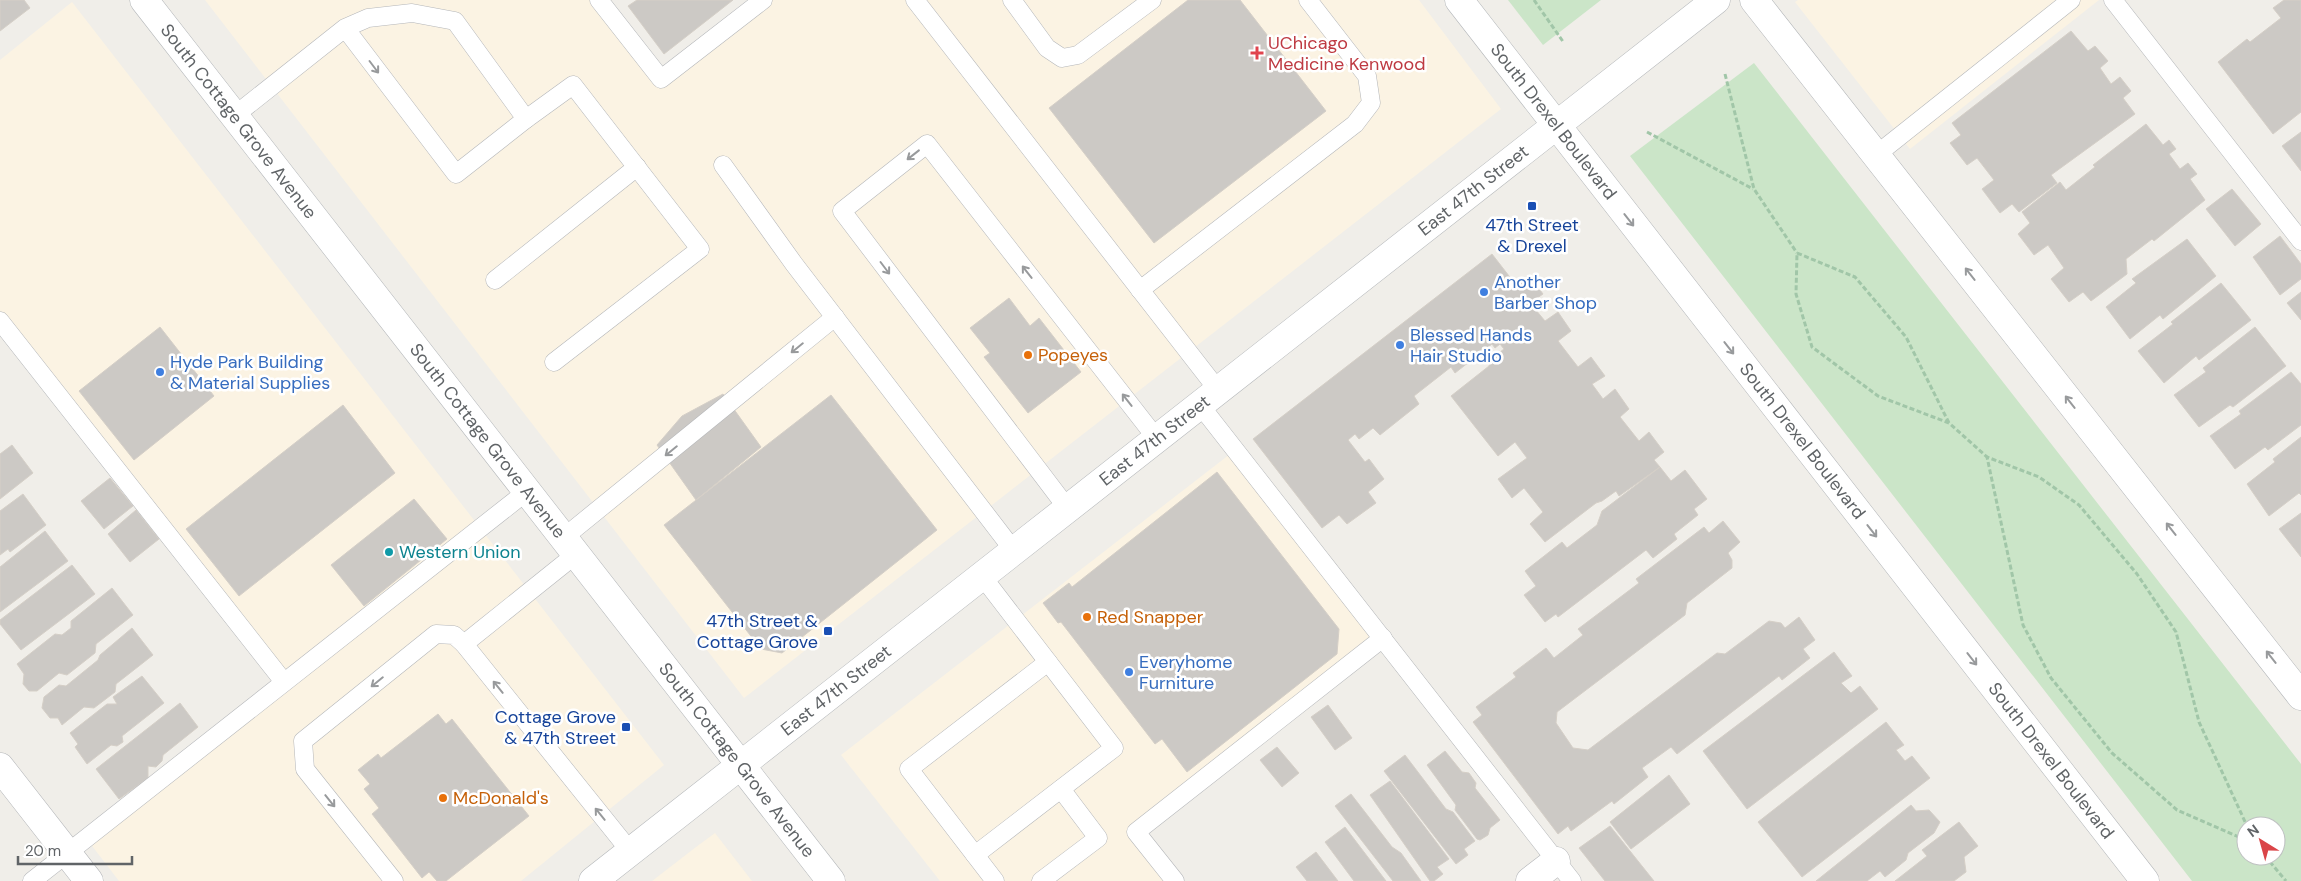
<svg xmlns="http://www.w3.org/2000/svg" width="2301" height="881" viewBox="0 0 2301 881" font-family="'DM Sans',sans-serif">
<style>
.commercial{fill:#fbf3e3}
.green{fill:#cbe5c8;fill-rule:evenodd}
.building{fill:#ccc9c5;stroke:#d5cfc7}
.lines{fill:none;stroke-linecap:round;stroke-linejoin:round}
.lane-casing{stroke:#b4b6b9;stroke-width:19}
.street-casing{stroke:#b4b6b9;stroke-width:29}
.secondary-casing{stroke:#b3b6b9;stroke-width:29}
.path{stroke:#a1c6a8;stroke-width:3;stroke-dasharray:5 2.5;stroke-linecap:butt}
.lane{stroke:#fff;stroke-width:18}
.street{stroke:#fff;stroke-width:28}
.secondary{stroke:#fff;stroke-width:28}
.oneway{stroke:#989a9c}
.health-dot{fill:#e0444e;stroke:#fff;stroke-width:2}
.transit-dot{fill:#1a4fb4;stroke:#fff;stroke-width:2}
.shop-dot{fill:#3f7fe0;stroke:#fff;stroke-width:2}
.food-dot{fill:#e8710a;stroke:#fff;stroke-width:2}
.culture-dot{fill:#0f9aa8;stroke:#fff;stroke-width:2}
.labels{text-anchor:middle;stroke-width:5;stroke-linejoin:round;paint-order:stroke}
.health-label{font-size:18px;fill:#be3a42;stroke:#fff;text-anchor:start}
.street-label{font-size:18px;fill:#606467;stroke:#fff}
.transit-label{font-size:18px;fill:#164399;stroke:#fff;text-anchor:end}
.shop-label{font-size:18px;fill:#366cbe;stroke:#fff;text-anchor:start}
.food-label{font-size:18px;fill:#c56008;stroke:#fff;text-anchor:start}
.culture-label{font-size:18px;fill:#0d838f;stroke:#fff;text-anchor:start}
</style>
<rect width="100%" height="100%" fill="#f0eee9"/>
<!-- commercial -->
<g class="commercial">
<polygon points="205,0 599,0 661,79 763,0 1419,0 1501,109 744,698"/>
<polygon points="1798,0 2099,0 1910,149 1795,2"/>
<polygon points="72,2 664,765 521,881 119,881 86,838 284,682 0,321 0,60"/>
<polygon points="1234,451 1379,638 1131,831 1169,881 940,881 841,755"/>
<polygon points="715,833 752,881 652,881 696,847"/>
</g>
<!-- green -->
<g class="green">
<polygon points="1508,0 1601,0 1543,45"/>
<path d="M1754 63 2301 764V881H2192L1630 156ZM2246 826H2276V856H2246Z"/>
</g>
<!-- building -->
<g class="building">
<polygon points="0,0 24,0 30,8 0,31"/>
<polygon points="637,0 733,0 664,54 628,6"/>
<polygon points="1188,0 1240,0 1326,111 1154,243 1049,108"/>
<polygon points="2284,0 2301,0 2301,112 2273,134 2218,62 2247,39 2250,42 2281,18 2273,8"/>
<polygon points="2071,31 2088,51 2095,46 2108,61 2100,68 2111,84 2120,77 2131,91 2123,98 2135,114 2051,175 2057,183 2019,212 2012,204 2000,213 1982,189 1994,180 1977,158 1967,165 1950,143 1961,135 1952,123"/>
<polygon points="2146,124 2163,145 2169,140 2176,149 2169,154 2180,169 2188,163 2197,174 2190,179 2205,200 2154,241 2152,239 2126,259 2127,274 2091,301 2083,292 2069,302 2051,279 2064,268 2048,245 2034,255 2018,234 2030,223 2022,212 2060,182 2066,190 2095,167 2093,165"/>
<polygon points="2301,132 2301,171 2282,146"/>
<polygon points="2232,189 2261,224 2235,246 2206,209"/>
<polygon points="2280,236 2301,264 2301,279 2280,295 2253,257"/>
<polygon points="2187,239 2216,276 2163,319 2160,315 2130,339 2106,307 2136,283 2132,279"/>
<polygon points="1492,254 1516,285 1529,275 1543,294 1530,303 1545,321 1558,312 1571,331 1558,341 1578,367 1591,357 1605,376 1592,384 1603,399 1615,389 1629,409 1620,417 1639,441 1649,432 1664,452 1654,460 1660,467 1619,496 1616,491 1602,501 1596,503 1545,542 1530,524 1543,512 1524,488 1512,498 1498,479 1527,458 1515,442 1498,456 1451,396 1489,366 1491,359 1504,349 1500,344 1495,348 1492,344 1455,373 1451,367 1414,396 1419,404 1380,435 1373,428 1359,439 1355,434 1348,440 1365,462 1369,459 1384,479 1368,492 1376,503 1347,524 1339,515 1322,528 1253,439"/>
<polygon points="2221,283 2251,320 2199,360 2196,356 2164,383 2138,351 2173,324 2171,322"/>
<polygon points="2301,292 2301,320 2287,303"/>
<polygon points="1009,298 1030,326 1039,318 1081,372 1028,413 984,357 990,353 970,328"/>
<polygon points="160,327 214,396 134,460 79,391"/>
<polygon points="2255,327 2286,366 2233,407 2230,405 2199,427 2174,395 2206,372 2203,368"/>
<polygon points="2291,372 2301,384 2301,425 2268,450 2265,447 2235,469 2210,436 2241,414 2239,411"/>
<polygon points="723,394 761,447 696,500 657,445 682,416"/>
<polygon points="831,395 937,530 782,653 761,649 664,525"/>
<polygon points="343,405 395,473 239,596 186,529"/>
<polygon points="2301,437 2301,495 2299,493 2269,516 2247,484 2275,462 2273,459"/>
<polygon points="12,445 33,473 0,499 0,454"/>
<polygon points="1660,467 1671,481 1685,470 1707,499 1694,509 1698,515 1674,534 1677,539 1653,558 1646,550 1558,617 1556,614 1545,622 1524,595 1536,586 1525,571 1562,542 1567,548 1597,525 1602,511"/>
<polygon points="1217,472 1339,629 1337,654 1187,772 1162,739 1155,744 1061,622 1058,623 1043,603 1069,583 1072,587"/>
<polygon points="110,478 133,506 104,529 81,501"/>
<polygon points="23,494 46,525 10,552 8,549 0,555 0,511"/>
<polygon points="414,499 447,539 364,606 331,565"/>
<polygon points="136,510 159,539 130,562 108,534"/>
<polygon points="2301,513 2301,557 2279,529"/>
<polygon points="1723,521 1740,542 1728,553 1732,560 1732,568 1687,603 1685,615 1557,712 1556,723 1573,748 1588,750 1717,653 1725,654 1769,621 1781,623 1785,628 1799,617 1815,640 1803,649 1810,658 1782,680 1779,676 1677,754 1671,747 1642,768 1648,777 1614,804 1612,801 1571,831 1568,826 1558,834 1473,722 1482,715 1476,707 1516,677 1513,673 1546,648 1554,658 1583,635 1578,629 1639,583 1636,579 1704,527 1709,533"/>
<polygon points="45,531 68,561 0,612 0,567"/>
<polygon points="72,565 95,594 21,650 0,624 0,620"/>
<polygon points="112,588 133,615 96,644 95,653 67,675 59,673 37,691 29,691 23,684 24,674 17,664 55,634 62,635 71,628 71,621"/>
<polygon points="132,628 153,655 116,684 115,692 94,708 84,707 62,725 58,718 50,718 42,708 44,697 59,685 66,686 98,660 100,655"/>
<polygon points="1834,652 1852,676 1841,683 1851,693 1860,686 1878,709 1747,809 1703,751"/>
<polygon points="142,676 164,703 122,736 123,742 117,746 111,745 87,764 75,747 78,744 70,733 107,704 117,704 113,697"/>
<polygon points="180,703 198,727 163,755 162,761 156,767 148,766 148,778 119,799 96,769"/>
<polygon points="1328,705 1352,738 1335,750 1311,717"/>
<polygon points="438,714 446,724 452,719 529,816 446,881 437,881 429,872 422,878 372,814 379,808 364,789 370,784 358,770 378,754 381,758"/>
<polygon points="1886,722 1904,745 1896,750 1905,761 1912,756 1930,778 1802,877 1758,822"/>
<polygon points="1277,747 1299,773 1282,787 1260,760"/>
<polygon points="1445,751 1462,772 1469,773 1476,783 1475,788 1500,820 1490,828 1488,835 1480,840 1477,839 1455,810 1456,805 1427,765"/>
<polygon points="1405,755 1446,809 1453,812 1475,841 1464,849 1468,855 1456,864 1384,771"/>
<polygon points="1669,775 1690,804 1631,849 1610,822"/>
<polygon points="1390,781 1449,859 1437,867 1443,874 1434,881 1430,881 1370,795"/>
<polygon points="1351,794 1392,847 1401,853 1421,881 1393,881 1335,806"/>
<polygon points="1911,805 1916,811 1929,810 1940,822 1934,833 1908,853 1906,860 1885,877 1880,871 1867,881 1816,881"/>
<polygon points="1959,822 1978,846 1964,857 1966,872 1954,881 1895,881 1927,856 1922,850"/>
<polygon points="1610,826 1654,881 1605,881 1579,848"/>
<polygon points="1345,827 1386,881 1354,881 1325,842"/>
<polygon points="1316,852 1338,881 1307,881 1296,867"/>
</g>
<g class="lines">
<defs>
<g id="lane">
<polyline points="599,0 661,79 763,0"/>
<polyline points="915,0 1218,390"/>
<polyline points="1012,0 1047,48 1062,58 1078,55 1152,0"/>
<polyline points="2113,0 2301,241"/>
<polyline points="234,116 345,28 368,18 412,13 455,21 526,119 456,174 345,28"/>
<polyline points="526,119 573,85 700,249 554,362"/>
<polyline points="1876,155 2071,0"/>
<polyline points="723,165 794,264 1014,551"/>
<polyline points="495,280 637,167"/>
<polyline points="1140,290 1355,124 1371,103 1367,76 1308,0"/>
<polyline points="0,321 284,682"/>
<polyline points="1200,405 1572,881"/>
<polyline points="1068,509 842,211 927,144 1157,439"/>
<polyline points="562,539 835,317"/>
<polyline points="464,644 575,555"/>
<polyline points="975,855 1114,748 982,576"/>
<polyline points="32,881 526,492"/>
<polyline points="394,881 305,769 303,741 436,634 454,635 464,644 630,851"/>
<polyline points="995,881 909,769 1048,662"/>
<polyline points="1041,881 1098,838 1061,789"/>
<polyline points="1175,881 1136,832 1383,638"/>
</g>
<g id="street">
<polyline points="0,767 89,881"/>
<polyline points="1530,881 1556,861"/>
</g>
<g id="secondary">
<path id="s1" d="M144 0 831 881"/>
<path id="s2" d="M1459 0 2145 881"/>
<polyline points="1754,0 2301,696"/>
<path id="s3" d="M593 881 1716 0"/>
</g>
</defs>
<!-- lane casing -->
<use href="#lane" class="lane-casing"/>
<!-- street casing -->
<use href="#street" class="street-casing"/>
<!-- secondary casing -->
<use href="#secondary" class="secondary-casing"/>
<!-- path -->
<g class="path">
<polyline points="1534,0 1564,43"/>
<polyline points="1725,74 1754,189 1797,253"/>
<polyline points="1647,132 1753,189"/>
<polyline points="1949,423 1906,337 1855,277 1797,253 1796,294 1812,347 1878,396 1949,423 1987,457"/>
<polyline points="2246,840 2177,810 2112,753 2051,678 2023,625 1987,457 2039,477 2079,505 2137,574 2176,632 2199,722 2247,826"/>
<polyline points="2265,856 2286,881"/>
</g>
<!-- lane -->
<use href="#lane" class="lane"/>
<!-- street -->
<use href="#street" class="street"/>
<!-- secondary -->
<use href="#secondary" class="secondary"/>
</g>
<!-- one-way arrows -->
<defs><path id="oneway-shaft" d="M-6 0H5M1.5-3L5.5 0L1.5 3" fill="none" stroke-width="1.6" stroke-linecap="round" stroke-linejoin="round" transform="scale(1.25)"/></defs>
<g class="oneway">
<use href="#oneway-shaft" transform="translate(374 67) rotate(53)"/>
<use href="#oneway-shaft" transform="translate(913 155) rotate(142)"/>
<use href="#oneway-shaft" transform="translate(1629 220) rotate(52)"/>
<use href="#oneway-shaft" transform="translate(885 268) rotate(53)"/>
<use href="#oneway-shaft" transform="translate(1027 272) rotate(-128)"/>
<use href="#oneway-shaft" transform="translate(1970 274) rotate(-128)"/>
<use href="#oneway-shaft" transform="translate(797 348) rotate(141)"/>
<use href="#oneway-shaft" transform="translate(1729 348) rotate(52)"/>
<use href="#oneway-shaft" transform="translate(1127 400) rotate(-128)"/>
<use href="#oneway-shaft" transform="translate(2070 402) rotate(-128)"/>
<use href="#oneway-shaft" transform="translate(671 451) rotate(141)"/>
<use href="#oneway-shaft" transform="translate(2171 529) rotate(-128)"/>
<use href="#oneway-shaft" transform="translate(1872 531) rotate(52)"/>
<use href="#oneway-shaft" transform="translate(2271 657) rotate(-128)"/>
<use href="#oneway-shaft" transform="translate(1972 659) rotate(52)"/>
<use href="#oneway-shaft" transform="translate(377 682) rotate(141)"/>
<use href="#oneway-shaft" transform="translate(498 687) rotate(-129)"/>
<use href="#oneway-shaft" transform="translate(330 801) rotate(51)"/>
<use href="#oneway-shaft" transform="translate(600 814) rotate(-129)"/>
</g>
<!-- markers -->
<path class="health-dot" d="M1254.5 45.5h5v5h5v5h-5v5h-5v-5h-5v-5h5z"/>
<g class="transit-dot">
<rect x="1527" y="201" width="10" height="10" rx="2.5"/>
<rect x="823" y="626" width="10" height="10" rx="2.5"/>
<rect x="621" y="722" width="10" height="10" rx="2.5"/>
</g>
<g class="shop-dot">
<circle cx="1484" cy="292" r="5"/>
<circle cx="1400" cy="345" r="5"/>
<circle cx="160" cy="372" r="5"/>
<circle cx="1129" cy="672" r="5"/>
</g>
<g class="food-dot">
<circle cx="1028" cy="355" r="5"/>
<circle cx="1087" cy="617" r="5"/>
<circle cx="443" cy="798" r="5"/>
</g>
<circle class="culture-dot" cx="389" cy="552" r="5"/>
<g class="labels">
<!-- health labels -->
<g class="health-label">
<text x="1268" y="49">UChicago<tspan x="1268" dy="21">Medicine Kenwood</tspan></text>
</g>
<!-- street labels -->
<g class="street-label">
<text dy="6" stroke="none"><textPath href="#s1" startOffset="154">South Cottage Grove Avenue</textPath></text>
<text dy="6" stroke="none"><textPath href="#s2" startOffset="154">South Drexel Boulevard</textPath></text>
<text dy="6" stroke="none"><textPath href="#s3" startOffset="1119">East 47th Street</textPath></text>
<text dy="6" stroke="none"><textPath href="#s3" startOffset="714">East 47th Street</textPath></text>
<text dy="6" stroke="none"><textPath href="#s1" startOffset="559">South Cottage Grove Avenue</textPath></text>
<text dy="6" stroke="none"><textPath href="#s2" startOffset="559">South Drexel Boulevard</textPath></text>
<text dy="6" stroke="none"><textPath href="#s3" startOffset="309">East 47th Street</textPath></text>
<text dy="6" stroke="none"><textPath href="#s1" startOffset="964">South Cottage Grove Avenue</textPath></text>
<text dy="6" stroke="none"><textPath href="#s2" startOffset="964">South Drexel Boulevard</textPath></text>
</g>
<!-- transit labels -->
<g class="transit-label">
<text x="1532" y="231" text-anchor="middle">47th Street<tspan x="1532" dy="21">&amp; Drexel</tspan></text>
<text x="818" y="627">47th Street &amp;<tspan x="818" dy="21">Cottage Grove</tspan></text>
<text x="616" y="723">Cottage Grove<tspan x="616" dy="21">&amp; 47th Street</tspan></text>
</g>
<!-- shop labels -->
<g class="shop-label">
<text x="1494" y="288">Another<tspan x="1494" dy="21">Barber Shop</tspan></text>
<text x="1410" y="341">Blessed Hands<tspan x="1410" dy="21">Hair Studio</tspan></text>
<text x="170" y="368">Hyde Park Building<tspan x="170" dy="21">&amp; Material Supplies</tspan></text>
<text x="1139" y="668">Everyhome<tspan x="1139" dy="21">Furniture</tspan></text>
</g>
<!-- food labels -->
<g class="food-label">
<text x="1038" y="361">Popeyes</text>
<text x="1097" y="623">Red Snapper</text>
<text x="453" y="804">McDonald's</text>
</g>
<!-- culture labels -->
<g class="culture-label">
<text x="399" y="558">Western Union</text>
</g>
</g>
<!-- north arrow -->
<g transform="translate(2261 841) rotate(323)"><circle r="24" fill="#ffffff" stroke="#bfc1c2"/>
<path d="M0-4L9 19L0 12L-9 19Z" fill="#da4548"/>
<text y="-8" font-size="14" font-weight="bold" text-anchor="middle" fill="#606467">N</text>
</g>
<!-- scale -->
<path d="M18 856v8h114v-8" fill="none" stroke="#606467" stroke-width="2.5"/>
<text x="25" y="856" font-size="15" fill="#606467" stroke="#ffffff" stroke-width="4" paint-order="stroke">20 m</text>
</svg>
